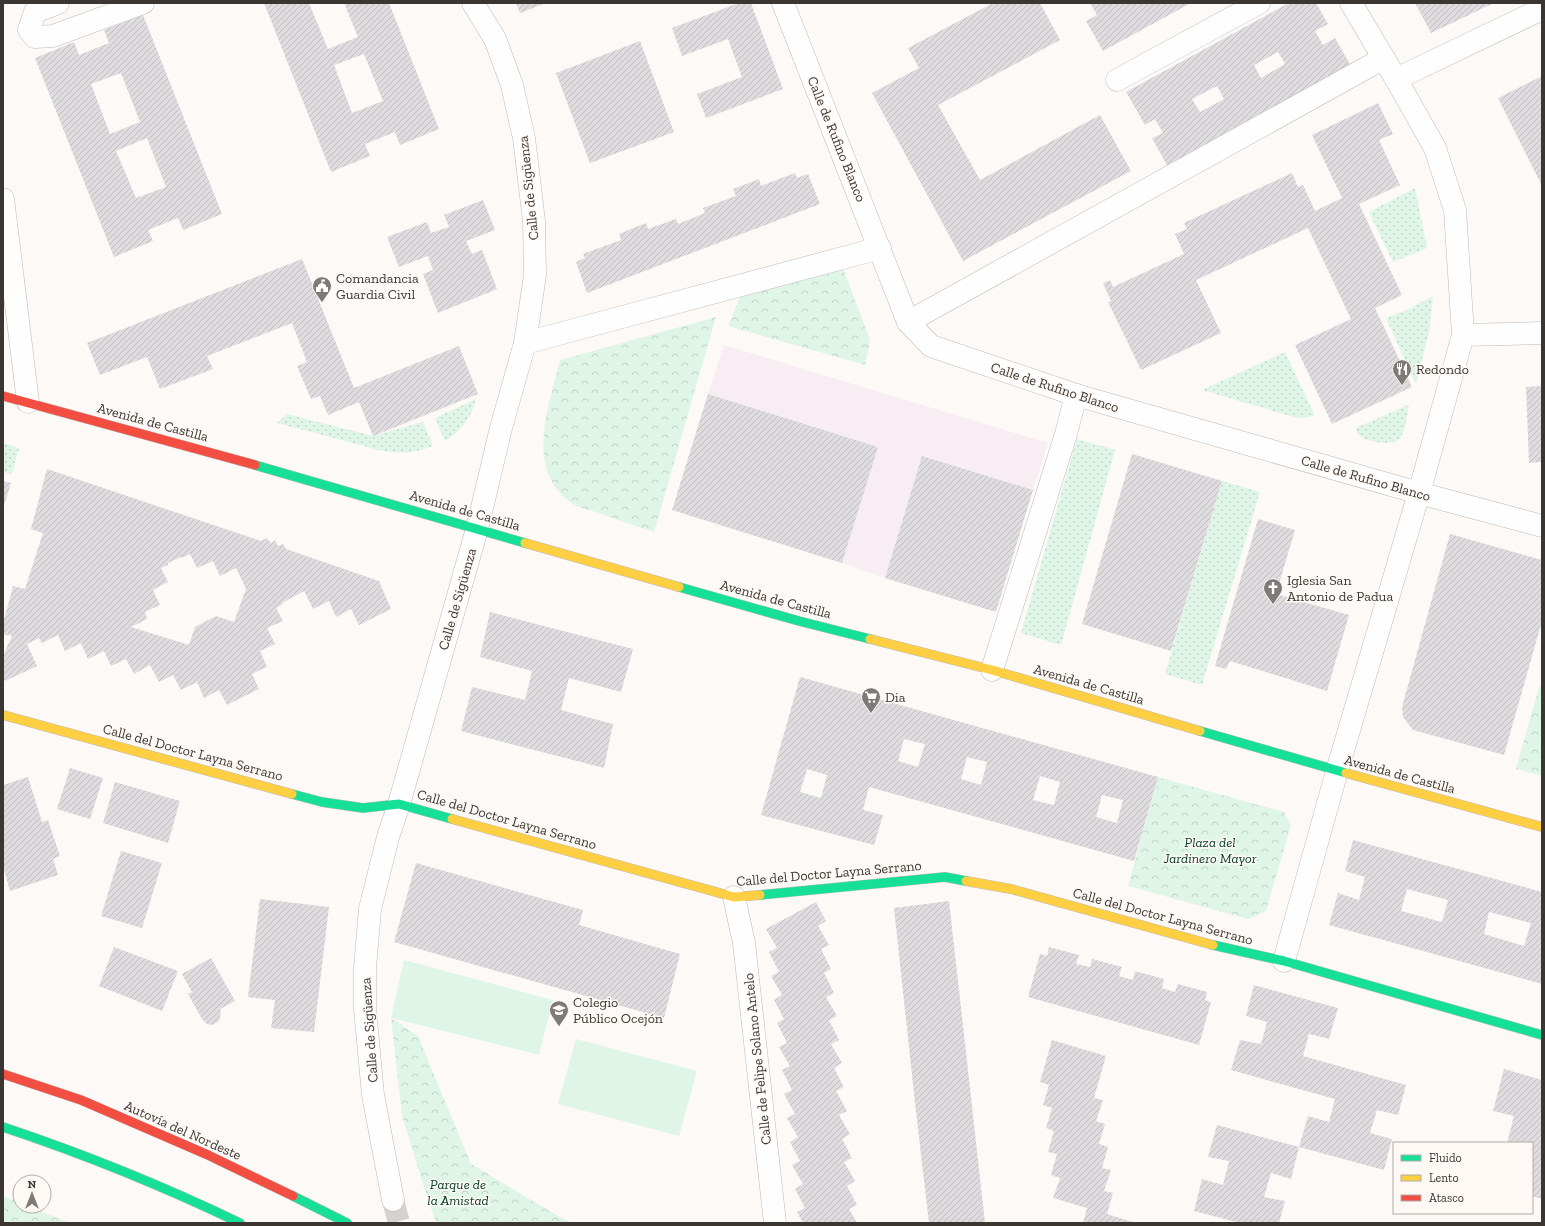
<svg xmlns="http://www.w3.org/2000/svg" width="1545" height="1226" viewBox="0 0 1545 1226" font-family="'Zilla Slab',serif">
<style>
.commercial{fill:#f8edf2}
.grass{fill:#dff5e8}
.park{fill:url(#park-crowns)}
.garden{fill:url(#garden-dots)}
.building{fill:url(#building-hatch);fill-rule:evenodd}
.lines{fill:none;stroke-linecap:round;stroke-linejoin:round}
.street-tunnel{stroke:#d5d2d0;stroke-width:22;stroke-dasharray:22 11;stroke-linecap:butt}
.street-casing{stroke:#bebab8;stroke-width:23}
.fast-casing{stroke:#bebab8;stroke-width:10}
.slow-casing{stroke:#bebab8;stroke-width:10}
.jam-casing{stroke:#bebab8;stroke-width:10}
.street{stroke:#fffefe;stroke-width:22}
.fast{stroke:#16e098;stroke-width:9}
.slow{stroke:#ffcf43;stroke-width:9}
.jam{stroke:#f24e42;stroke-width:9}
.labels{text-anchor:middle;stroke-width:3;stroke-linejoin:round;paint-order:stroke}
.street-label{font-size:14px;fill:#3b3632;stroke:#fef9f5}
.poi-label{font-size:14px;fill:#3b3632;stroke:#fef9f5;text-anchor:start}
.park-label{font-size:14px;font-style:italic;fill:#003b25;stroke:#fef9f5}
</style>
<defs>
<pattern id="park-crowns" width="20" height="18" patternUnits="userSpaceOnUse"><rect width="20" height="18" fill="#dff5e8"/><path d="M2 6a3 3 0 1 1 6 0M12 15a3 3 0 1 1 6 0" fill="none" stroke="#c0d3c7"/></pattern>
<pattern id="garden-dots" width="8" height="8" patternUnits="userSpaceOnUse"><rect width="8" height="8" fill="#dff5e8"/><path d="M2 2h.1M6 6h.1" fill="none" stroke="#c0d3c7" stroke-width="1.8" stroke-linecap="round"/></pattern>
<pattern id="building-hatch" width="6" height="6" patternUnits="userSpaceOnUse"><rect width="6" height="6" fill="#dedcde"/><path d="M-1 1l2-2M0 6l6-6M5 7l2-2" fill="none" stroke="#bfbdbf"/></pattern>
</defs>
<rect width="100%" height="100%" fill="#fcf9f7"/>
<!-- commercial -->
<polygon class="commercial" points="724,345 1048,443 1033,490 922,457 885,578 842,563 878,447 708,394"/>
<!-- grass -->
<g class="grass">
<polygon points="404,960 553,1000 539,1055 391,1018"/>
<polygon points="576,1039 697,1071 679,1136 558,1104"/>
</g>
<!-- park -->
<g class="park">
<polygon points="843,268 870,340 865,365 728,326 740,297"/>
<path d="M716 317 654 532C635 526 615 519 596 512 589 510 579 508 573 504 523 470 549 407 560 360Z"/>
<polygon points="1539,687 1542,687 1542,776 1516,769"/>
<polygon points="1158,777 1284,812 1291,825 1266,911 1248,919 1128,886"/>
<polygon points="391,1018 418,1036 471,1164 570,1223 436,1223 423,1184 402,1115"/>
<polygon points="3,1196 20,1203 20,1206 28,1206 70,1223 3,1223"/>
</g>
<!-- garden -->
<g class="garden">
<polygon points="1415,188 1427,248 1393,262 1369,212"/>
<polygon points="1433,296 1429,332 1416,384 1386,318 1407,310"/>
<polygon points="1285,352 1315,416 1301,418 1294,417 1202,390"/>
<path d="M476 399C472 417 460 432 445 441L435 418Z"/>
<path d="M1408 405 1409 406C1407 414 1405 434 1399 439 1393 446 1371 442 1363 438 1359 436 1356 432 1356 428Z"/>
<path d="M287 414 373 436 423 422 433 446C414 453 403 454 383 451L277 423Z"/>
<polygon points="1077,439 1115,450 1061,645 1021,633"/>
<polygon points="3,443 19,448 12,474 3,472"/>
<polygon points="1222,481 1260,492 1202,685 1165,674"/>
</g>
<!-- building -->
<g class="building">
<path d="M264 3H309L328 49 358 37 344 3H389L439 129 400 145 395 132 365 144 370 156 331 172ZM364 54 383 101 352 113 334 65Z"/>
<polygon points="516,3 546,3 520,13"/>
<polygon points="739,3 751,3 783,89 706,118 697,94 742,77 728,39 682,56 672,28"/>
<polygon points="993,3 1040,3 1060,40 938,105 980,180 1100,115 1131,171 963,261 872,93 919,68 908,48"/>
<polygon points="1090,3 1191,3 1103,51 1086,21 1097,15"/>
<path d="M1289 3H1316L1328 24 1315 31 1323 45 1335 38 1352 68 1169 169 1152 138 1163 133 1155 119 1145 125 1126 92ZM1278 52 1285 64 1261 78 1254 65ZM1217 86 1224 99 1200 112 1192 99Z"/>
<polygon points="1415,3 1494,3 1431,33"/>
<path d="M143 15 222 214 183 230 178 218 148 230 153 241 114 257 35 58 74 42 79 55 109 43 104 30ZM121 73 140 122 110 134 91 84ZM147 138 166 187 136 198 116 151Z"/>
<polygon points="640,41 674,132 590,163 556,73"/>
<polygon points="1542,76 1542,186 1498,98"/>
<polygon points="1378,103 1393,134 1379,140 1400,185 1359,204 1402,295 1375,308 1412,387 1332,424 1295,345 1351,319 1308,228 1196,280 1221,333 1141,370 1108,302 1111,301 1103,283 1110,280 1113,287 1184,254 1175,234 1187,229 1184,223 1292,173 1298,187 1303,185 1315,211 1342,198 1312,135"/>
<polygon points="795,173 797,178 808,174 820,204 587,293 576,262 585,258 583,254 621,240 619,234 646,223 648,229 676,219 678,224 705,213 703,208 736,196 733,189 759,179 761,186"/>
<polygon points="483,200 495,230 466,241 472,254 482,250 497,289 438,313 423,274 433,270 428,256 399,267 387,237 427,222 431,233 449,227 444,215"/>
<polygon points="302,259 354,388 459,346 478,394 373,436 359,402 328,415 320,396 311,399 297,366 307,362 292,323 207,356 213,369 160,389 147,357 100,375 87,343"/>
<polygon points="1542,386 1542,462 1529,463 1526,387"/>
<polygon points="708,394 878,447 842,563 672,510"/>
<polygon points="1132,454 1222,481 1171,651 1082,624"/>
<polygon points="922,456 1033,490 996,612 885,578"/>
<path d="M47 469 261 541 267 538 271 543 275 540 278 546 283 544 286 549 379 581 391 609 359 625 351 609 336 617 329 601 313 609 304 591 282 603 283 604 276 608 283 621 267 628 275 644 260 651 267 667 252 674 259 689 227 705 219 690 204 698 197 682 181 690 173 675 159 682 150 665 134 674 126 659 111 666 104 651 88 659 81 643 65 651 58 635 42 643 39 638 27 644 37 666 5 681 3 678V656L12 636 3 634V624L13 586 25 589 43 533 31 529ZM190 554 197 568 213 561 220 576 236 568 246 589 234 622 216 616 195 627 189 645 131 627 147 619 145 612 160 605 153 590 168 582 161 568 168 565V563L181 557 182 558Z"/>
<polygon points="3,481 11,483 3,509"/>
<polygon points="1258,519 1295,530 1276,594 1349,615 1327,691 1230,661 1226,669 1215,666"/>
<polygon points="1450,534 1542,560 1542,621 1504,755 1413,730 1403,717 1402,707"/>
<polygon points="490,612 633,649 621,692 569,678 561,710 613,724 604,768 461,731 472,687 525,700 532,671 480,657"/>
<path d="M800 677 1158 777 1134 861 869 787 863 810 883 815 874 845 761 815ZM904 739 925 744 918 767 898 761ZM967 757 987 762 981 785 961 779ZM807 769 827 775 821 798 800 792ZM1040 776 1060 782 1054 805 1033 800ZM1102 795 1123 800 1117 823 1096 817Z"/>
<polygon points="70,768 103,778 90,819 57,809"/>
<polygon points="28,777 42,822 48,820 60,856 53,859 58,875 10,891 3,865 3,846 4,845 3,842 3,785"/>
<polygon points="115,782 180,801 168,843 103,823"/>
<path d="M1353 840 1542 892V984L1329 925 1338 893 1359 900 1365 877 1345 871ZM1407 889 1448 900 1442 922 1401 911ZM1489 912 1531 923 1524 946 1484 934Z"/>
<polygon points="121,851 162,863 142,928 101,916"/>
<polygon points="416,863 583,910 579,925 680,954 664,1018 394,942"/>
<polygon points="260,899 329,907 314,1032 271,1028 275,1000 248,997"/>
<polygon points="949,901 971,1097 985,1223 929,1223 915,1103 894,908"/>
<polygon points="816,902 826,921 818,926 829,945 821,949 831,969 824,973 834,993 826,997 837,1016 829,1020 839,1040 831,1044 842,1063 834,1068 844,1087 836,1091 847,1111 839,1115 850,1134 842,1139 852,1158 844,1162 855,1181 847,1186 857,1205 849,1209 857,1223 803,1223 797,1212 805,1208 795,1189 803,1184 792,1165 800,1161 790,1142 798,1137 787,1118 795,1114 784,1094 792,1090 782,1070 790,1066 779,1047 787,1043 777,1023 784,1019 774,1000 782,995 771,976 779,972 769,952 777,948 766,929"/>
<polygon points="114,947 178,971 162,1011 99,986"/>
<polygon points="1049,947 1079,955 1076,964 1090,967 1092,959 1122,967 1119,976 1133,980 1135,971 1164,979 1162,988 1175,992 1178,984 1207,992 1205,1000 1211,1002 1199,1045 1028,997 1040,954 1047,956"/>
<polygon points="211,958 235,1001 220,1009 221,1013 219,1021 212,1025 207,1024 202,1019 188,994 192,992 182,974"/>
<polygon points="1254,985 1338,1008 1329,1039 1309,1034 1303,1056 1406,1085 1398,1115 1377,1110 1370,1133 1392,1139 1384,1170 1299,1147 1308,1116 1329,1122 1335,1099 1231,1070 1240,1040 1261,1044 1267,1022 1246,1016"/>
<polygon points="1052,1040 1106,1056 1094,1098 1103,1100 1096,1121 1105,1124 1099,1144 1108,1147 1102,1168 1111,1170 1104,1191 1113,1193 1107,1214 1136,1223 1083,1223 1087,1208 1053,1198 1060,1178 1051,1175 1057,1154 1048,1152 1054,1131 1046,1128 1052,1108 1043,1105 1049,1085 1040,1082"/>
<polygon points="1504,1069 1542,1080 1542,1199 1532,1196 1532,1143 1507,1143 1514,1116 1493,1111"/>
<polygon points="1217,1125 1299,1147 1291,1179 1271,1173 1264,1197 1285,1201 1279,1223 1240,1223 1194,1211 1202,1179 1223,1185 1229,1161 1208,1157"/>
</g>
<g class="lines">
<!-- street-tunnel -->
<polyline class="street-tunnel" points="393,1200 399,1223"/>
<defs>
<g id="street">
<polyline points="58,3 35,12 29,30 35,37 53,36 143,3"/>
<polyline points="783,3 908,322 931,346 1076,395 1419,493 1542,526"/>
<polyline points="1396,79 1542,9"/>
<polyline points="1117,80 1259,3"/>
<polyline points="3,199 28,402"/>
<polyline points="908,322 1384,58"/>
<polyline points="1463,335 1542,333"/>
<polyline points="525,343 880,248"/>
<polyline points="992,670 1066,434 1076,395"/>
<polyline points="734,897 744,943 775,1223"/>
<polyline points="1284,961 1337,771 1419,493 1463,335 1455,210 1435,148 1396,79 1351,3"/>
<polyline points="393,1200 373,1095 365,1009 365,968 370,909 388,837 399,804 477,529 501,428 525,343 535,275 534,221 524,138 512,85 495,39 473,3"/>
</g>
<g id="fast">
<polyline points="255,465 525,543"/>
<polyline points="679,587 799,621 870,639"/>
<polyline points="1200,731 1346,773"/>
<polyline points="292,794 322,802 363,808 399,804 452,819"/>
<polyline points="760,895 945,877 966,881"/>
<polyline points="1213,945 1284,961 1542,1035"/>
<path d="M3 1127C84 1154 163 1186 240 1223"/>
<polyline points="293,1196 347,1223"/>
</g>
<g id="slow">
<polyline points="525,543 679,587"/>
<polyline points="870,639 992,670 1200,731"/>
<polyline points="3,715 292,794"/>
<polyline points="1346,773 1542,827"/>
<polyline points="452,819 734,897 760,895"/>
<polyline points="966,881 1011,889 1213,945"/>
</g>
<g id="jam">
<polyline points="3,396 255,465"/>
<polyline points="3,1074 81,1100 208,1155 293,1196"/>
</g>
</defs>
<!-- street casing -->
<use href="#street" class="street-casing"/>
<!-- fast casing -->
<use href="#fast" class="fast-casing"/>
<!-- slow casing -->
<use href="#slow" class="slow-casing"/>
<!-- jam casing -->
<use href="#jam" class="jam-casing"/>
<!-- street -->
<use href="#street" class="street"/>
<!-- fast -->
<use href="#fast" class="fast"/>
<!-- slow -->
<use href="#slow" class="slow"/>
<!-- jam -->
<use href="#jam" class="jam"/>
</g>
<!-- icons -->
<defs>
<symbol id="civic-pin" viewBox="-11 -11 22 30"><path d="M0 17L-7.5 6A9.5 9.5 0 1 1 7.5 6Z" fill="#7f7a77" stroke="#fef9f5"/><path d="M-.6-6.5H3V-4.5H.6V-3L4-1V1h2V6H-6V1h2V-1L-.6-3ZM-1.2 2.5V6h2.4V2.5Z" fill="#fff"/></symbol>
<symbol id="restaurant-pin" viewBox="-11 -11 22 30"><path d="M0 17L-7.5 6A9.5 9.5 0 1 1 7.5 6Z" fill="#7f7a77" stroke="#fef9f5"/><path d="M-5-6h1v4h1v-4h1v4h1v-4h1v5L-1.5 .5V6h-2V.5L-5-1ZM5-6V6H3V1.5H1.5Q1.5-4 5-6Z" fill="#fff"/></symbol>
<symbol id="church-pin" viewBox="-11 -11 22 30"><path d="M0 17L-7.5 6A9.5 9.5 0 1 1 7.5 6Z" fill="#7f7a77" stroke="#fef9f5"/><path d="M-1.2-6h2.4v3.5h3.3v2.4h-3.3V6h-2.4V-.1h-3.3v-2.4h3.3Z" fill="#fff"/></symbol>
<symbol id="supermarket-pin" viewBox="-11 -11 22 30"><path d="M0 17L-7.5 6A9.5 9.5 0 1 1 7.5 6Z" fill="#7f7a77" stroke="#fef9f5"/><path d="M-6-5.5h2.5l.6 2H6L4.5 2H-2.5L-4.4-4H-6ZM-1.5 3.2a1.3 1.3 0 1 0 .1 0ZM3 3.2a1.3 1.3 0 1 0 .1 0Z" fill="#fff"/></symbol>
<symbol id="school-pin" viewBox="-11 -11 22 30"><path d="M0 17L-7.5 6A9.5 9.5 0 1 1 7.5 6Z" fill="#7f7a77" stroke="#fef9f5"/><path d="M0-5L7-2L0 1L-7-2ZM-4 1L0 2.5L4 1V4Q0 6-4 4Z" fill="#fff"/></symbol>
</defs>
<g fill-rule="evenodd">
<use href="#civic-pin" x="311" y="275" width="22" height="30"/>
<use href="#restaurant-pin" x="1391" y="358" width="22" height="30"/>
<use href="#church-pin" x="1262" y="577" width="22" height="30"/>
<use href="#supermarket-pin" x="860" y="686" width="22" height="30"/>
<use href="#school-pin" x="548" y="999" width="22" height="30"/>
</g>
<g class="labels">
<!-- street labels -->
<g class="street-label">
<text transform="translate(837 139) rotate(68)" y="5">Calle de Rufino Blanco</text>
<text transform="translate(528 188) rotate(-96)" y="5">Calle de Sigüenza</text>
<text transform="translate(1055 387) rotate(18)" y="5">Calle de Rufino Blanco</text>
<text transform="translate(153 422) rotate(15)" y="5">Avenida de Castilla</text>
<text transform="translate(1366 478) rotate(16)" y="5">Calle de Rufino Blanco</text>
<text transform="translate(465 510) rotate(16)" y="5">Avenida de Castilla</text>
<text transform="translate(457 599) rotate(-74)" y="5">Calle de Sigüenza</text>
<text transform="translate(776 599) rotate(15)" y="5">Avenida de Castilla</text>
<text transform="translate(1089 684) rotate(16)" y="5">Avenida de Castilla</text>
<text transform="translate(193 752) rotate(15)" y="5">Calle del Doctor Layna Serrano</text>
<text transform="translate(1400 774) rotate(15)" y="5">Avenida de Castilla</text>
<text transform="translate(507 819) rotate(16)" y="5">Calle del Doctor Layna Serrano</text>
<text transform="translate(829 873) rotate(-5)" y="5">Calle del Doctor Layna Serrano</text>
<text transform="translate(1163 916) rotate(15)" y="5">Calle del Doctor Layna Serrano</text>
<text transform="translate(369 1030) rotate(-94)" y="5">Calle de Sigüenza</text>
<text transform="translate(757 1059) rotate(-96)" y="5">Calle de Felipe Solano Antelo</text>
<text transform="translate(183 1130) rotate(24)" y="5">Autovía del Nordeste</text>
</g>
<!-- poi labels -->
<g class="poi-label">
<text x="336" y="283">Comandancia<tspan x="336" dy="16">Guardia Civil</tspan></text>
<text x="1416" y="374">Redondo</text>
<text x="1287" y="585">Iglesia San<tspan x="1287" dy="16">Antonio de Padua</tspan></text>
<text x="885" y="702">Dia</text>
<text x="573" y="1007">Colegio<tspan x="573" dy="16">Público Ocejón</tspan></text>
</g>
<!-- park labels -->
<g class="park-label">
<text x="1210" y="847">Plaza del<tspan x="1210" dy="16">Jardinero Mayor</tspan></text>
<text x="458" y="1189">Parque de<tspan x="458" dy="16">la Amistad</tspan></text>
</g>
</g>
<!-- border -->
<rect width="1545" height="1226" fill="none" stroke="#3b3632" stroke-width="8"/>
<!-- legend -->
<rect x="1393" y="1142" width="140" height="72" fill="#fef9f5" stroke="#b0aba7"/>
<rect x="1401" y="1155" width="20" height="6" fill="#16e098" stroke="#b0aba7"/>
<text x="1429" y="1162" font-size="12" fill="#3b3632">Fluido</text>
<rect x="1401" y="1175" width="20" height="6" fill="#ffcf43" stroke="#b0aba7"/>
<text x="1429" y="1182" font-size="12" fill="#3b3632">Lento</text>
<rect x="1401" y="1195" width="20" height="6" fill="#f24e42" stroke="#b0aba7"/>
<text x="1429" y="1202" font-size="12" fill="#3b3632">Atasco</text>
<!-- north arrow -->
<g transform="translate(32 1194)"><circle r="19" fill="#fef9f5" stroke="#b0aba7"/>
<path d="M0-3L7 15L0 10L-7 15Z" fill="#7f7a77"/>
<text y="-6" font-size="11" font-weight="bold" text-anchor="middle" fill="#3b3632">N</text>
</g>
</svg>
